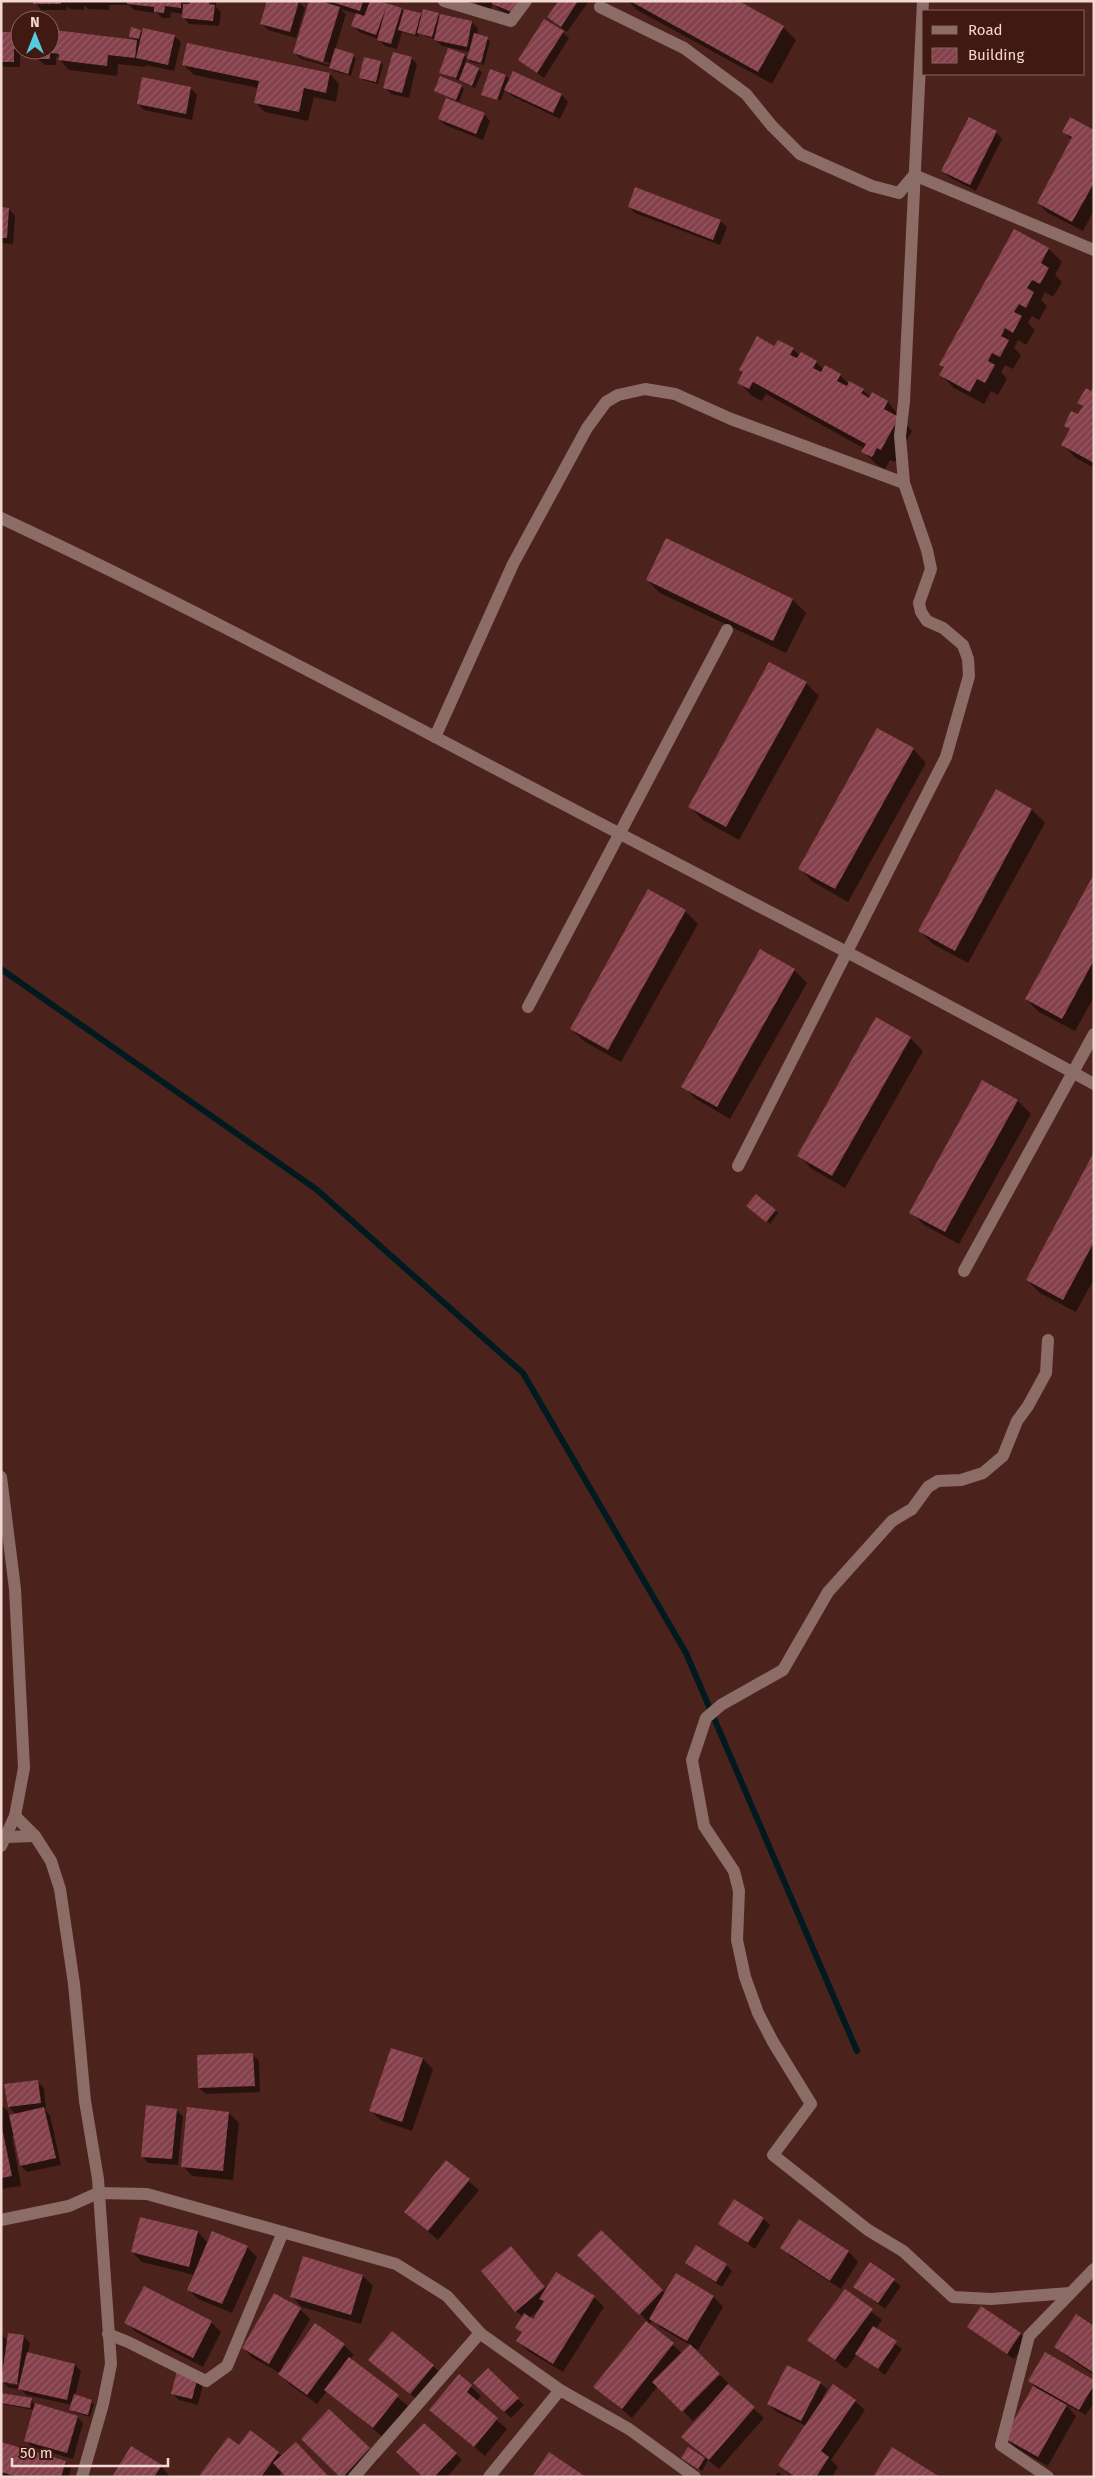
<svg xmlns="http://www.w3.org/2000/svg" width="1095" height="2478" viewBox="0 0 1095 2478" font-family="'Fira Sans',sans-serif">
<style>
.shadow{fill:#0007;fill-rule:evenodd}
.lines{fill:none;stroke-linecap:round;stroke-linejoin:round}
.stream{stroke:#001a1f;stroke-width:6}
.building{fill:url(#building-hatch)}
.minor{stroke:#8c6c66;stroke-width:12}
</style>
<defs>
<pattern id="building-hatch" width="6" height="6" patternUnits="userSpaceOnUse" patternTransform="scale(1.25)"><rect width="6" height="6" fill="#84404b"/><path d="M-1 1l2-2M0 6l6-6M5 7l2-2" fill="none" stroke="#965b64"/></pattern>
</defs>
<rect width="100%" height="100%" fill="#4c231c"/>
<!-- shadow -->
<g class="shadow">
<polygon points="34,1 188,1 188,5 191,6 191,1 216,1 216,7 221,12 219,26 189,24 183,17 183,14 171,12 170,18 162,18 157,13 134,10 129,5 109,5 109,10 88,9 84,5 84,10 70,9 66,6 67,10 41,10"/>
<polygon points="298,1 305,8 296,38 268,30 261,23"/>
<path d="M310 1H377L423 17 438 15 441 17V15L472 22 478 29 477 35 490 41 484 65 471 62 468 59 470 52 442 46 436 40 419 33 418 37 402 32 397 49 385 46 378 39 359 32 353 25 357 14 340 9 346 14 335 50 356 58 351 76 334 71 330 67 301 59 295 53ZM301 54 329 63V65L301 57Z"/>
<polygon points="472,1 528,1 520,19 500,10 493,4 490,11"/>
<polygon points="555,1 589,1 567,32 548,17 558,4"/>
<polygon points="628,1 736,1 783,27 796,40 772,84 637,10"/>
<polygon points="140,31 143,34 174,36 181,42 174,71 145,65 145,67 118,64 117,76 69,70 56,56 56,65 45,65 38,59 38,55 20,55 20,67 4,67 1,65 1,47 20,33 20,50 50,50 50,33 54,37 135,41 130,36"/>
<polygon points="563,32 569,38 544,78 519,60"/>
<polygon points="464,55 467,58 465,63 482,72 475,88 441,72"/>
<polygon points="411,58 417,64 409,98 391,94 385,87"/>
<polygon points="380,62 383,65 378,84 363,80 360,77"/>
<polygon points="184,65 330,74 339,84 336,102 314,97 308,121 265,112 255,102 258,88 194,75"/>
<polygon points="491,71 506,76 510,80 513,73 562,95 568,102 560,119 512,96 505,89 501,100 484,96 483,94"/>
<polygon points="461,86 464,89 459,102 435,90"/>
<polygon points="191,89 197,95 192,120 144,110 138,104"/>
<polygon points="484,114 490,121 483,140 445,125 439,119"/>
<polygon points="1094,131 1094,210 1083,231 1048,213 1038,203 1072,140 1064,132"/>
<polygon points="996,132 1002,139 976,191 949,177 943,171"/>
<polygon points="629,207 720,221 727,227 720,245 635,213"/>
<polygon points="1,208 9,209 15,216 13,244 1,243"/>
<polygon points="1015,231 1049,249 1062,262 1055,275 1062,282 1053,297 1045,292 1041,300 1047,306 1039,320 1032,316 1028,323 1035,330 1026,345 1018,340 1014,348 1021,355 1013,369 1005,365 1001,372 1007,379 998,395 991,391 984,404 954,388 941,375 944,368 941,365"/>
<polygon points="775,347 793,349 800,356 816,362 824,370 840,375 849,384 863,390 870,397 872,394 888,402 912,431 895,462 890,460 885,469 876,464 863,451 865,449 766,394 762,401 752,396 739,382"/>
<polygon points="1094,388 1094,468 1076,458 1063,445 1070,430 1065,425 1078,416 1083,408 1079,403"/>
<polygon points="667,540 793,600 806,613 786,653 660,593 647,580"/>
<polygon points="806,683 819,696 739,840 703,820 690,807"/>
<polygon points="913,749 926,763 848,902 813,882 800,869"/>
<polygon points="997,791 1032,810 1045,823 968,963 933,944 920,931"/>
<polygon points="1094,876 1094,997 1075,1031 1039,1012 1026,999"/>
<polygon points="685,911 698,924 621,1062 585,1042 571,1029"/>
<polygon points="760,951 794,970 807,983 730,1119 696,1099 683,1086"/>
<polygon points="910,1038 923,1051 845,1188 812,1169 799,1156"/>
<polygon points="982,1082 1018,1101 1031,1114 959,1244 924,1225 911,1212"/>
<polygon points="1094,1155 1094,1279 1076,1312 1040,1293 1027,1280"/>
<polygon points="757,1195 778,1213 770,1224 751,1208"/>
<polygon points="391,2049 423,2059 433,2069 412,2131 380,2120 371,2110"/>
<polygon points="253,2055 259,2061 260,2092 206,2094 199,2088"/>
<polygon points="37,2081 44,2088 46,2109 44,2109 50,2115 61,2165 27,2172 21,2166 14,2136 12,2136 21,2186 1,2189 1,2105 8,2111 9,2116 16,2115 9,2107"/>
<polygon points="176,2110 183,2116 178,2165 148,2163 142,2156"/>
<polygon points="229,2113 239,2123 233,2180 192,2176 183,2166"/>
<polygon points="446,2162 479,2190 438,2240 405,2212"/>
<polygon points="764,2219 770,2225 755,2249 720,2224"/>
<polygon points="799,2221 849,2252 858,2262 841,2289 791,2257 782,2247"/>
<polygon points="198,2232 208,2243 247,2247 257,2257 232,2313 198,2299 188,2289 194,2275 142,2262 132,2252"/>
<polygon points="601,2232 666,2294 714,2297 723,2307 698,2350 692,2347 729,2384 728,2386 764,2418 719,2469 708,2460 702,2471 683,2458 689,2449 707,2459 693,2447 705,2412 703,2411 693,2421 658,2386 632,2418 595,2387 646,2323 682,2353 690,2345 661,2328 653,2320 650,2324 636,2309"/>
<path d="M520 2258 547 2289 594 2297 604 2307 563 2372 528 2351 518 2341 523 2333 517 2327 523 2317 516 2311ZM539 2310 533 2320 529 2318Z"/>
<polygon points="686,2263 726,2265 732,2271 722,2287"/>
<polygon points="870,2264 901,2286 885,2309 855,2287"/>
<polygon points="363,2276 373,2286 361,2324 302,2307 292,2297"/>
<polygon points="845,2291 882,2320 876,2329 902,2349 885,2375 857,2354 846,2369 809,2340"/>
<polygon points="300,2309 310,2319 282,2367 344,2345 354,2355 350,2359 408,2406 383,2437 327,2391 317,2404 289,2384 280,2373 253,2358 243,2348"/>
<polygon points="126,2322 211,2322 221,2332 203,2367 136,2332"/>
<polygon points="969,2327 1020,2334 1027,2340 1014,2359"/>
<polygon points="1094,2328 1094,2375 1066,2356 1056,2346"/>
<path d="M1 2334 8 2341 23 2336 30 2343 28 2354 75 2365 81 2371 75 2396 94 2404 90 2417 73 2412 70 2410 72 2405 26 2395 21 2389 9 2388 2 2381 1 2382 4 2370 1 2369ZM8 2381 23 2384 22 2386 8 2384Z"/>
<polygon points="370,2360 433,2366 443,2376 421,2403"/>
<polygon points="488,2369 524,2405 511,2418 475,2383"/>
<polygon points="178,2373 203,2384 198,2405 179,2400 172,2393"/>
<polygon points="459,2376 481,2396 476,2402 507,2429 485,2456 430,2410"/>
<polygon points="1030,2381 1094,2382 1094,2402 1086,2415 1065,2404 1076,2416 1048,2466 1016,2448 1006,2438 1035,2386"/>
<polygon points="820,2383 827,2389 820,2404 855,2401 865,2410 831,2460 838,2467 832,2477 798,2477 789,2471 792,2477 780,2465 806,2426 775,2411 769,2404"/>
<polygon points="1,2394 31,2399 34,2404 77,2417 83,2423 73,2459 32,2447 26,2440 34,2410 2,2404"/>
<polygon points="330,2411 379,2459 362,2477 341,2477"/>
<polygon points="250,2432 282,2456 282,2471 278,2477 200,2476 239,2447"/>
<polygon points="1,2444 65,2462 71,2468 69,2477 1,2475"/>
<polygon points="456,2454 462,2460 447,2477 424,2477"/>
<polygon points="161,2466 170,2477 113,2477"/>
<polygon points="778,2472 785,2477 774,2477"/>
</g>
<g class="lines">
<!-- stream -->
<polyline class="stream" points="1,969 316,1189 523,1373 686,1653 857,2051"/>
</g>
<!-- building -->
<g class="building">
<rect x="33" y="1" width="28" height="3"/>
<polygon points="127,1 181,1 181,8 165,6 164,13 154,12 154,7 127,4"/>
<polygon points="190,1 210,1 209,4 215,5 213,21 182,18 183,4 190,4"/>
<polygon points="267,1 299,1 290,32 260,24"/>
<polygon points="309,1 321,1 340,7 323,62 293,53"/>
<polygon points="329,1 363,1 360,11"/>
<polygon points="370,1 379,1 402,8 391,44 377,40 386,8 376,35 351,26 356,13 364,16"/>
<polygon points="493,1 519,1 514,13 492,4"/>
<polygon points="555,1 578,1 561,27 547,17 557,3"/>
<polygon points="630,1 739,1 784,26 758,72"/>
<polygon points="404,9 421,13 415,35 398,30"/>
<polygon points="423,9 439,13 432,37 417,33"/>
<polygon points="440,14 472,21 467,47 434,40"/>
<polygon points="544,19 564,31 537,73 518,60"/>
<polygon points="131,27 141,30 139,39 129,37"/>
<polygon points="143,28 175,35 168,65 136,58"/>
<polygon points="54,30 137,40 135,58 108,55 107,66 58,60 59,54 51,53"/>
<polygon points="1,32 20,32 20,49 14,49 14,62 1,62"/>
<polygon points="474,33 488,37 481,63 467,59"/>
<polygon points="187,43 330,73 326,93 304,88 299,112 254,103 259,81 182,65"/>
<polygon points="335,48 354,54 348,74 329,68"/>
<polygon points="448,48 465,54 456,78 439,73"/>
<rect x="37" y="50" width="13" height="9"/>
<polygon points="393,52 412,57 402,93 383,88"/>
<polygon points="364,57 381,61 376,82 359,78"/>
<polygon points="466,62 479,68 472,86 459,80"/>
<polygon points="490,69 506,75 497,100 481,95"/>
<polygon points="513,71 562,94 553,113 504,90"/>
<polygon points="440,76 462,85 456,100 434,91"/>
<polygon points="142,77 191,87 186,114 137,104"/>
<polygon points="446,98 485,113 476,134 438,119"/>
<polygon points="969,117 997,131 970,185 941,171"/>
<polygon points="1070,117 1094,130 1094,183 1072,222 1037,203 1072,137 1062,132"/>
<polygon points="635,187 721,220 713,240 628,207"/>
<polygon points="1,207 9,208 7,238 1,238"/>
<polygon points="1014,229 1049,248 1041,263 1049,268 1040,284 1032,280 1027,288 1034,292 1026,308 1019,304 1014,312 1022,316 1013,333 1005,328 1001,336 1009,340 1000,357 992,353 988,361 995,365 985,383 977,379 970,392 939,375 944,367 939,365"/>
<polygon points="757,336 774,346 778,340 794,348 790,355 797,358 801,352 817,361 813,368 821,372 825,365 841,374 837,381 847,386 849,381 864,389 861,393 869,398 872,392 888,401 884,409 899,417 881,450 877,448 872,457 861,452 866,444 753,382 749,389 737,383 743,372 739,370"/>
<polygon points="1094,385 1094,463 1061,445 1070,429 1064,426 1071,411 1078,414 1083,406 1077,403 1086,388 1091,391"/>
<polygon points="666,538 793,599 773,641 646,580"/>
<polygon points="769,662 807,682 726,827 688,807"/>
<polygon points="877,728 914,748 835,889 798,869"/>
<polygon points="996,789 1032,809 955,951 918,931"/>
<polygon points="1094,874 1094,960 1062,1019 1025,999"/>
<polygon points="648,889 686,910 608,1050 570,1029"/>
<polygon points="760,949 795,969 717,1107 681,1087"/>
<polygon points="876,1017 911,1037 832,1176 797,1156"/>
<polygon points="982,1080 1018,1100 945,1232 909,1213"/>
<polygon points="1094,1152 1094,1242 1063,1300 1026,1280"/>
<polygon points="756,1194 776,1210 766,1222 746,1206"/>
<polygon points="391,2048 423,2058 402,2122 369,2111"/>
<polygon points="253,2053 255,2086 198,2088 197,2055"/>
<polygon points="38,2080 41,2103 8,2107 4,2084"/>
<polygon points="146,2105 177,2109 172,2159 141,2157"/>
<polygon points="44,2107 56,2158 20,2166 9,2115"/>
<polygon points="187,2107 229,2112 223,2171 181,2167"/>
<polygon points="1,2123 12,2176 1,2178"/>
<polygon points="446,2160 470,2179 428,2231 404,2212"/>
<polygon points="734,2199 764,2218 748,2243 718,2224"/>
<polygon points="140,2217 198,2231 189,2267 131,2252"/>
<polygon points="799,2219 849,2251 830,2281 780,2248"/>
<polygon points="601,2230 663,2290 639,2315 577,2255"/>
<polygon points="212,2231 248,2246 222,2304 187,2290"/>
<polygon points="696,2245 727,2264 716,2282 685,2263"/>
<polygon points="511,2246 545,2287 515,2312 481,2271"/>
<polygon points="303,2256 363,2275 351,2315 290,2297"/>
<polygon points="870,2262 895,2279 878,2303 853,2287"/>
<polygon points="556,2272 595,2296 553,2364 516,2341 522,2332 515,2328 524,2313 533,2319 544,2301 539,2299"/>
<polygon points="676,2273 714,2296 687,2341 649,2319"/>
<polygon points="144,2286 212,2321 193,2358 124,2323"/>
<polygon points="845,2289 873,2309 835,2360 807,2340"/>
<polygon points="274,2293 301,2308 269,2364 242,2348"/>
<polygon points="981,2306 1021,2333 1007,2354 967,2327"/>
<polygon points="1076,2314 1094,2326 1094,2373 1054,2347"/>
<polygon points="646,2321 674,2343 622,2409 593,2387"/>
<polygon points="315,2323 345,2344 307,2395 278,2374"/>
<polygon points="873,2326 897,2341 878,2369 855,2354"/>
<polygon points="392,2331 434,2365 410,2394 368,2360"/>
<polygon points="8,2333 24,2335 17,2384 1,2382"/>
<polygon points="690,2344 720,2374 682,2412 652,2382"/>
<polygon points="27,2352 75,2364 67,2400 18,2389"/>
<polygon points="1045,2352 1094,2380 1094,2385 1079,2410 1028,2381"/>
<polygon points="349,2357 399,2395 373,2428 324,2390"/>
<polygon points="787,2365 821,2382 801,2421 767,2404"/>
<polygon points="488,2368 519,2398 504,2412 473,2383"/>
<polygon points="177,2371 198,2376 192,2399 171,2394"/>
<polygon points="459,2374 472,2385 467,2392 498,2418 474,2447 429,2410"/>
<polygon points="728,2384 755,2407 709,2460 681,2437"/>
<polygon points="833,2384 856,2400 821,2451 829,2457 816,2477 795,2477 778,2465"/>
<polygon points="1033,2386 1067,2405 1038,2457 1004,2438"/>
<polygon points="1,2393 32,2398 30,2408 1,2403"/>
<polygon points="74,2394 92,2400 88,2415 69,2410"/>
<polygon points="35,2403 78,2416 67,2453 24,2441"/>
<polygon points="329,2409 370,2448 343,2477 340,2477 301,2439"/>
<polygon points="424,2423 457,2453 434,2477 423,2477 396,2452"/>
<polygon points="250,2430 279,2452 261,2477 199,2476 228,2437 239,2445"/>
<polygon points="1,2442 66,2461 61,2477 18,2477 1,2472"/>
<polygon points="296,2442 329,2477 286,2477 273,2463"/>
<polygon points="131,2446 162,2465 154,2477 112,2477"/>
<polygon points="688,2447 705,2458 698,2469 681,2458"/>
<polygon points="892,2447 940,2477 873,2477"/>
<polygon points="549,2452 586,2477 532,2477"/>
</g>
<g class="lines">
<!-- minor -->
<g class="minor">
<polyline points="444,1 511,21 526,1"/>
<polyline points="600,7 684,48 746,94 772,126 800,154 872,186 899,193 914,175 1094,250"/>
<path d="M1 518C192 607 377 707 563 804 740 897 919 988 1094 1084"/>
<polyline points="435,737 513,564 587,428 606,402 618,395 645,389 675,394 731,419 904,483"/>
<polyline points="528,1007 727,630"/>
<polyline points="738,1166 946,757 969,676 968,659 963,645 943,628 927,621 921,612 919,603 931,569 927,550 904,483 900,436 904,401 923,1"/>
<polyline points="964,1271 1094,1034"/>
<polyline points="1048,1340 1046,1373 1028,1406 1017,1421 1003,1456 983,1473 961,1480 938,1481 928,1487 912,1509 892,1521 828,1592 783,1670 721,1705 706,1718 692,1760 704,1826 734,1871 739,1891 737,1940 745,1977 758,2013 773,2042 811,2104 773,2155 868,2230 903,2251 953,2297 991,2299 1070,2293"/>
<polyline points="1,1477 15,1589 24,1768 15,1816 1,1846"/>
<polyline points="15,1816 35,1836 51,1861 60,1889 74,1984 85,2101 98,2179 111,2364 103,2404 82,2477"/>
<polyline points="5,1837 35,1836"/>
<polyline points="1,2220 69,2206 98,2193 147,2194 396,2264 447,2296 481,2334 560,2390 629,2429 695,2477"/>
<polyline points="108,2334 128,2342 206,2381 227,2366 283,2232"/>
<polyline points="354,2477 480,2333"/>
<polyline points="489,2477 560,2390"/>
<polyline points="1048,2477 1001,2445 1029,2336 1094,2269"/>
</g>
</g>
<!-- border -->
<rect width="1095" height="2478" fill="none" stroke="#f4d8d2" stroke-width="5"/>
<!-- legend -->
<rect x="922" y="10" width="162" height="65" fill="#411913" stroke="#89655f"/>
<rect x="932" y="26" width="25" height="8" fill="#8c6c66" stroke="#89655f"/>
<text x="968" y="35" font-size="15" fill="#f4d8d2">Road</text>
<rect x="932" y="48" width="25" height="15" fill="url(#building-hatch)" stroke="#89655f"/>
<text x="968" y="60" font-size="15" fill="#f4d8d2">Building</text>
<!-- north arrow -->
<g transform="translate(35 35)"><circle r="24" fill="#411913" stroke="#89655f"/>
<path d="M0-4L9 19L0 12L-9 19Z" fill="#55cade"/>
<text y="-8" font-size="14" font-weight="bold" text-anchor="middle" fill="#f4d8d2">N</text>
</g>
<!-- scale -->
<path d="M12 2458v8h156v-8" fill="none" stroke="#f4d8d2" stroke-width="2.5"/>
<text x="20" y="2458" font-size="15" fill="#f4d8d2" stroke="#411913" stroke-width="4" paint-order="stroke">50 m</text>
</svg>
